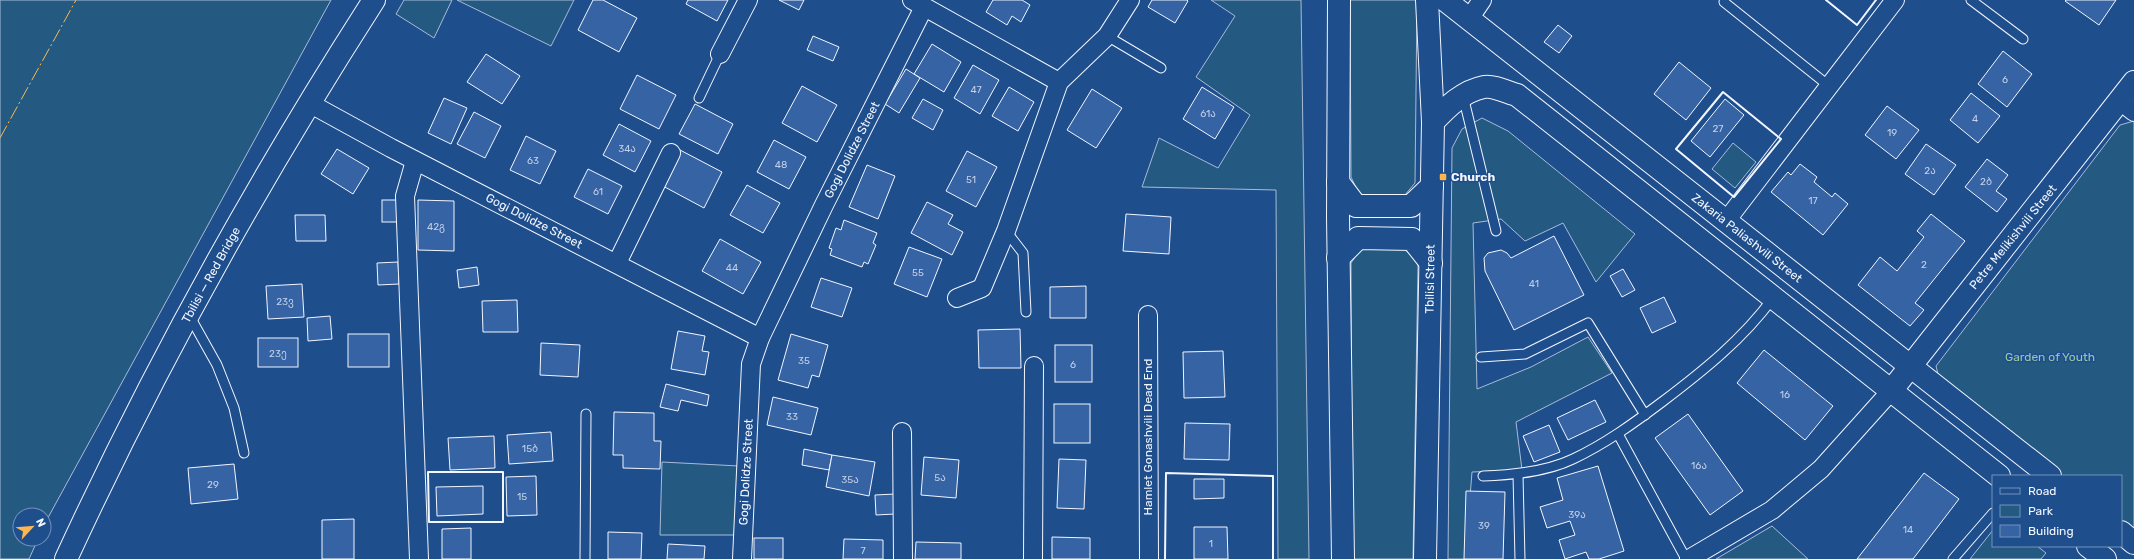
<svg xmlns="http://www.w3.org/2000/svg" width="2134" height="559" viewBox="0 0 2134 559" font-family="Rubik,'Noto Sans Georgian',sans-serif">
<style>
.green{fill:#245a82;stroke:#a8bbd7}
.building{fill:#3563a3;stroke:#f2f6ff}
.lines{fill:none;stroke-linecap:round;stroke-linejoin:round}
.lane-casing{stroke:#f2f6ff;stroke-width:11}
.street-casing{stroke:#f2f6ff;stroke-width:20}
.secondary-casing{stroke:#f2f6ff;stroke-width:24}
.highway-casing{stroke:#f2f6ff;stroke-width:24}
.lane{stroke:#1f4e8c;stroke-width:9}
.street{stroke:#1f4e8c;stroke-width:18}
.secondary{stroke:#1f4e8c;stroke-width:22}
.highway{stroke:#1f4e8c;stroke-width:22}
.wall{stroke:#f2f6ff;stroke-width:2}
.power{stroke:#ffb74d;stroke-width:1;stroke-dasharray:14 3 2 3;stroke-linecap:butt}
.poi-dot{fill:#ffb74d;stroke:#1f4e8c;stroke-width:1.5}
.labels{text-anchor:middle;stroke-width:3;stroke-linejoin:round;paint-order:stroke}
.number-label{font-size:10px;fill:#c3d1e8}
.street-label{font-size:12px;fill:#f2f6ff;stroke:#1f4e8c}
.poi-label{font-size:12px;font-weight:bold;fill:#f2f6ff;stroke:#1f4e8c;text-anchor:start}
.park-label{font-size:12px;fill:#97c8a6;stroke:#1f4e8c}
</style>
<rect width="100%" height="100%" fill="#1f4e8c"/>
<!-- green -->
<g class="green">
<polygon points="0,0 331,0 44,525 44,515 20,515 20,539 38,539 29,559 0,559"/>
<polygon points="404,0 452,0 434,38 396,14"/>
<polygon points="457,0 574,0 551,46"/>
<polygon points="1211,0 1301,0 1309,559 1278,559 1276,190 1142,187 1159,138 1218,168 1250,115 1196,77 1235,16"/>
<polygon points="1350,0 1417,0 1415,183 1404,196 1360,196 1351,177"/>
<polygon points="1482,118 1508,131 1635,234 1596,282 1563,223 1525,241 1501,219 1473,223 1477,389 1531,367 1588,337 1612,373 1516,422 1522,470 1472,472 1465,559 1448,559 1452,148 1462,129"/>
<polygon points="2134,121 2134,532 2121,522 2121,476 2063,476 1939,378 1936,366 2120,125"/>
<polygon points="1733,143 1756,162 1735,188 1712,169"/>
<path d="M1379 243C1400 243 1405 248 1418 264L1413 559H1352L1351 263 1360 250Z"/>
<polygon points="662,462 739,466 735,535 660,535"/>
<polygon points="1772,526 1808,559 1716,559"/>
<polygon points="1993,530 1993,546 2037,546 2046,553 2041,559 1970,559"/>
</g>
<!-- building -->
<g class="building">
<polygon points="593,0 603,0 637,18 619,52 578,30"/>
<polygon points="688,0 728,0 717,21 686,4"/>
<polygon points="779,0 804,0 799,10"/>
<polygon points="993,0 1022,0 1030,5 1021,22 1012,16 1007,25 986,12"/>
<polygon points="1152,0 1187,0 1188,1 1175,23 1148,7"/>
<polygon points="2066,0 2116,0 2099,25 2065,1"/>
<polygon points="1558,25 1572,36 1559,53 1544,42"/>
<polygon points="813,36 839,47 833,61 807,50"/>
<polygon points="932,44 961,62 944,92 914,74"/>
<polygon points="2003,51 2032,74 2007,107 1978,84"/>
<polygon points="486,54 520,76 502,104 467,82"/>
<polygon points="1679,62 1711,88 1686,120 1654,94"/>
<polygon points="973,65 999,80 980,114 954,98"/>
<polygon points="906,69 920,78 899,113 885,104"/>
<polygon points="637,75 676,95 659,129 620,109"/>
<polygon points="802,86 837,105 817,142 782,123"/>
<polygon points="1009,87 1034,102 1018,131 992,116"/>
<polygon points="1202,87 1234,107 1215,139 1183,119"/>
<polygon points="1092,89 1122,108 1096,148 1067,130"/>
<polygon points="1971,93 2000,116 1978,143 1950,120"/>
<polygon points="444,98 467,108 451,144 428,133"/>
<polygon points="923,99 943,110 933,130 912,118"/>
<polygon points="1725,99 1744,115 1710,157 1691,141"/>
<polygon points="695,104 733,124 718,154 679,134"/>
<polygon points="1887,106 1919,130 1896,159 1865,135"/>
<polygon points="474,112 501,126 485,158 457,144"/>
<polygon points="619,124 651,141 635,172 603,155"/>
<polygon points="526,136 556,151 540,184 510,170"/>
<polygon points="774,140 806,157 789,189 757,172"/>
<polygon points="1926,144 1956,165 1934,195 1905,174"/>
<polygon points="337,149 369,168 353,194 321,174"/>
<polygon points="680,150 722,172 704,208 661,185"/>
<polygon points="967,151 997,167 976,207 946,191"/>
<polygon points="1987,159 2008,175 1996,191 2007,199 1997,212 1965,187"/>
<polygon points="1800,164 1817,177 1814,182 1832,197 1835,193 1848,204 1823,235 1771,192 1788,172 1791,175"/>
<polygon points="867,165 895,176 878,219 849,207"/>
<polygon points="588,169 622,186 608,214 574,197"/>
<polygon points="747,185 780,203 763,233 730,215"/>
<rect x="382" y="200" width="17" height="22"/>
<polygon points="418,200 454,201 454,251 418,250"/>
<polygon points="927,202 953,215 948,224 963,232 952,255 911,233"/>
<polygon points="1126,214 1171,217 1169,254 1123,251"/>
<polygon points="1931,214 1965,241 1915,303 1924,310 1910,326 1858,285 1880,257 1897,271 1924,237 1917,231"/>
<polygon points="295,215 325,215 326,241 296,241"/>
<polygon points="844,220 877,233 873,243 876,245 868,264 864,262 862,267 830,255 832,249 829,248 836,228 841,230"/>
<polygon points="1554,236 1584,295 1514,330 1485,271 1484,258 1488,253 1501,250 1507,253 1511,258"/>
<polygon points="720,239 761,262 743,294 702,271"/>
<polygon points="909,247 942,259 927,297 894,284"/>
<polygon points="398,262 399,284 378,285 377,263"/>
<polygon points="477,267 479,285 459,288 457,270"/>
<polygon points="1623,269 1635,290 1622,297 1610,276"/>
<polygon points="821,278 852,288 842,317 811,307"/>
<polygon points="302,284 304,317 268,319 266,286"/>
<polygon points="1086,286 1086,318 1050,318 1050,287"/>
<polygon points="1664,297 1676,322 1652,333 1640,308"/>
<polygon points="517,300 518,332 483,332 482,301"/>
<polygon points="330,316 332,339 308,341 307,318"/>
<polygon points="1020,329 1021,368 979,368 978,330"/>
<polygon points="678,331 705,336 702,351 709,352 705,375 671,369"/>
<rect x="348" y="334" width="41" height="33"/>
<polygon points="791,334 828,345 819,377 812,375 808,388 778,380"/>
<rect x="258" y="338" width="40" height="29"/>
<polygon points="541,343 580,345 578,377 540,375"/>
<rect x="1055" y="345" width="37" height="37"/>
<polygon points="1764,350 1833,406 1805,440 1737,383"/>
<polygon points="1223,351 1225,397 1184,398 1183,352"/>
<polygon points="666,384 709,395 707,406 681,400 678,411 660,407"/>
<polygon points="773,397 818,408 811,435 767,425"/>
<polygon points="1595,400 1606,422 1568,440 1557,418"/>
<rect x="1054" y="404" width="36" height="39"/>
<polygon points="614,412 654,413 654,441 661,441 660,469 623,468 623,455 613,455"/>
<polygon points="1688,414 1743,491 1710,515 1655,438"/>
<polygon points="1185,423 1230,424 1229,460 1184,459"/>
<polygon points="1549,425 1560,452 1534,462 1523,436"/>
<polygon points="551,432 553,461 509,464 507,435"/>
<polygon points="494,436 495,468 450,470 448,438"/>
<polygon points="804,449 832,455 829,470 802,465"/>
<polygon points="832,455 875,462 869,496 826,487"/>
<polygon points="924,457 959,460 956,498 921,495"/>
<polygon points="1059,459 1086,460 1084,509 1057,508"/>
<polygon points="234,464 238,499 191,504 188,468"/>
<polygon points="1598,466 1624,551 1599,559 1589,559 1586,552 1565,559 1559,540 1575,535 1570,521 1547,528 1540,507 1563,500 1557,478"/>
<polygon points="1924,473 1959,499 1913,559 1857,559"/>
<polygon points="536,476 537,515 507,516 506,477"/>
<polygon points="1194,479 1224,479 1224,498 1194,499"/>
<polygon points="483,486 483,514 437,516 436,487"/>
<polygon points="1466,491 1505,492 1503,559 1464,559"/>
<polygon points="895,494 895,514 876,515 875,495"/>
<polygon points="354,519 354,559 322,559 322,520"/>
<polygon points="1194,527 1227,527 1228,559 1194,559"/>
<polygon points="471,528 471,559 442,559 442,529"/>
<polygon points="608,532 642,533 641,559 608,559"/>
<polygon points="1052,537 1090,538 1090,559 1052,559"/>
<rect x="754" y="538" width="29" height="21"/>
<polygon points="844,539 883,540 883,559 843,559"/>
<polygon points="916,542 961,543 961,559 915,559"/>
<polygon points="668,544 705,546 704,559 667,559"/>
</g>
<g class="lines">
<defs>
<g id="lane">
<polyline points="1971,0 2023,39"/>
<polyline points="1724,2 1829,86"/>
<polyline points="1107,36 1161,68"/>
<polyline points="1463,96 1496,231"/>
<polyline points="699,98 720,54"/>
<polyline points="1006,231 1023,253 1026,312"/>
<polyline points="189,315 217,365 234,408 244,453"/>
<polyline points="1481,357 1525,354 1588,323 1645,415"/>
<polyline points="1618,434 1686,559"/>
<polyline points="1518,475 1520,559"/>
<path d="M1483 476C1513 475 1546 472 1573 459 1605 444 1634 423 1662 402 1703 371 1743 339 1773 298"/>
<polyline points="585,559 586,414"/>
<polyline points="1953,559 1993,513"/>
</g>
<g id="street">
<polyline points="912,0 1059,82"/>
<polyline points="1469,19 1482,0"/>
<polyline points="720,54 748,0"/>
<polyline points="2120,101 2134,112"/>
<polyline points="309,103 391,148 760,338"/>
<polyline points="415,161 405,196 419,559"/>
<polyline points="1726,221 1895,0"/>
<polyline points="617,263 671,153"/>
<polyline points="957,298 982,288 1006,231 1059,82 1107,36 1130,0"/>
<polyline points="1148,315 1149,559"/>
<polyline points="902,432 903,559"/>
<polyline points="742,559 751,364 760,338 824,205 924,7"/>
<polyline points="1033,559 1034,366"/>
<polyline points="1689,559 1772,510 1821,469 1891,391"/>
</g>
<g id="secondary">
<polyline points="1339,0 1338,217 1343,559"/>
<polyline points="1445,0 2050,476"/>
<path d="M1433 122C1447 107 1463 91 1484 87 1493 85 1509 93 1517 95L1999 476"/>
<polyline points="1338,182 1356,206 1411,206 1432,186"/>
<polyline points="1338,258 1358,238 1412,239 1431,263"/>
<polyline points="1891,391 2134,82"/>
<polyline points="2121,532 2134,543"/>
<polyline points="2088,546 2105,559"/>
<polyline points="1425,559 1433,122 1427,0"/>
</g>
<path id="highway" d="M66 559C155 366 259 179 374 0"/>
</defs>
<!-- lane casing -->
<use href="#lane" class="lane-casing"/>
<!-- street casing -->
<use href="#street" class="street-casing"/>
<!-- secondary casing -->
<use href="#secondary" class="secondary-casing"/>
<!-- highway casing -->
<use href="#highway" class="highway-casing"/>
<!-- lane -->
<use href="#lane" class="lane"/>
<!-- street -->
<use href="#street" class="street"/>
<!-- secondary -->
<use href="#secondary" class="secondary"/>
<!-- highway -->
<use href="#highway" class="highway"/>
<!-- wall -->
<g class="wall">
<polyline points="1826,0 1857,25 1876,0"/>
<polygon points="1723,92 1781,139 1734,197 1676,149"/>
<polygon points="428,472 503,472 503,522 429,522"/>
<polyline points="1165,559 1166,473 1273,476 1273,559"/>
</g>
<!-- power -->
<polyline class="power" points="0,138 76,0"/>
</g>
<!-- markers -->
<rect class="poi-dot" x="1439" y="173" width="8" height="8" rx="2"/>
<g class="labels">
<!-- number labels -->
<g class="number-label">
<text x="2005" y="83">6</text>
<text x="976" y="93">47</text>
<text x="1208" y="117">61ა</text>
<text x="1975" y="122">4</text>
<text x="1718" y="132">27</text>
<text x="1892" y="136">19</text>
<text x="627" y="152">34ა</text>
<text x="533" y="164">63</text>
<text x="781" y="168">48</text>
<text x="1930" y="174">2ა</text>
<text x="971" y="183">51</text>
<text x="1986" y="185">2ბ</text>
<text x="598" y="195">61</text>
<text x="1813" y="204">17</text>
<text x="436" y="230">42გ</text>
<text x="1924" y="268">2</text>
<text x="732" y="271">44</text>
<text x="918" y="276">55</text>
<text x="1534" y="287">41</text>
<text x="285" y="305">23ვ</text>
<text x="278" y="357">23ე</text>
<text x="804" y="364">35</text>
<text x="1073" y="368">6</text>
<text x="1785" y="398">16</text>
<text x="792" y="420">33</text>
<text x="530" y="452">15ბ</text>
<text x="1699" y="469">16ა</text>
<text x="940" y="481">5ა</text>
<text x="850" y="483">35ა</text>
<text x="213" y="488">29</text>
<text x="522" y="500">15</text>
<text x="1577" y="518">39ა</text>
<text x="1484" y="529">39</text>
<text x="1908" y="533">14</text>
<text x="1211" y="547">1</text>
<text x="863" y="554">7</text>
</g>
<!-- street labels -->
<g class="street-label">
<text transform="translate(852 150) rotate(-63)" y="4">Gogi Dolidze Street</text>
<text transform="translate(534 221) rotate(27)" y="4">Gogi Dolidze Street</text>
<text transform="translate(2013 237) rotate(-51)" y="4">Petre Melikishvili Street</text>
<text transform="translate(1747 238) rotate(38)" y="4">Zakaria Paliashvili Street</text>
<text transform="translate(211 275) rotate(-61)" y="4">Tbilisi — Red Bridge</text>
<text transform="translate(1430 279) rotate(-89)" y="4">Tbilisi Street</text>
<text transform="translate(1148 437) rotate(-90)" y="4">Hamlet Gonashvili Dead End</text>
<text transform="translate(746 472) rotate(-87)" y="4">Gogi Dolidze Street</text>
</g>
<!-- poi labels -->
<g class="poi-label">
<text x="1451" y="181">Church</text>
</g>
<!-- park labels -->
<g class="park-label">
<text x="2050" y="361">Garden of Youth</text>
</g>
</g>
<!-- legend -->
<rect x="1992" y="475" width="130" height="72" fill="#1f4e8c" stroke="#7391ba"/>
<rect x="2000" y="488" width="20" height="6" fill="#1f4e8c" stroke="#7391ba"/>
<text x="2028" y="495" font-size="12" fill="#f2f6ff">Road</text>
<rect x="2000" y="505" width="20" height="12" fill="#245a82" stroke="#7391ba"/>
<text x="2028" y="515" font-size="12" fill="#f2f6ff">Park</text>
<rect x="2000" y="525" width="20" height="12" fill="#3563a3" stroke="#7391ba"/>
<text x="2028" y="535" font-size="12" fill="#f2f6ff">Building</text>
<!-- north arrow -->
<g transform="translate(32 527) rotate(64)"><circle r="19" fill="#1f4e8c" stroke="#7391ba"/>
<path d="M0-3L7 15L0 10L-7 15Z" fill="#ffb74d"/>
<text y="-6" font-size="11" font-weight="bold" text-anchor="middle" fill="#f2f6ff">N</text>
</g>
</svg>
